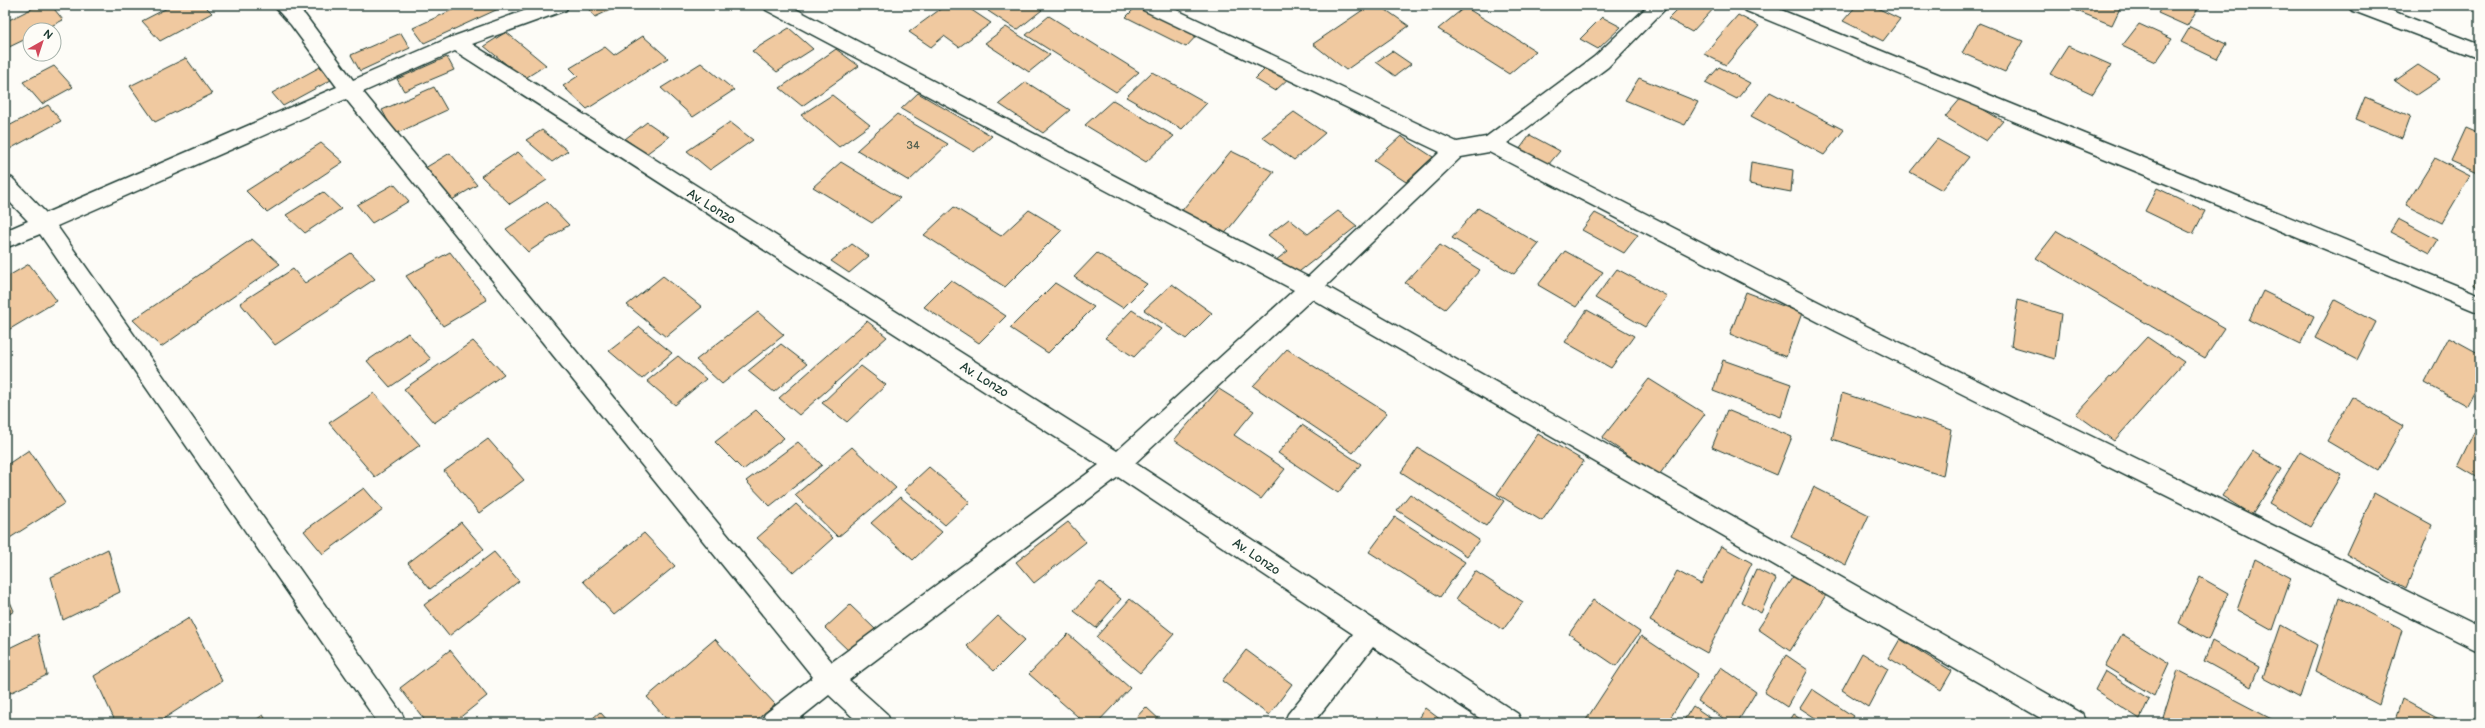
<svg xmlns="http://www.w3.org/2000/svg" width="2485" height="728" viewBox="0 0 2485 728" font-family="'Balsamiq Sans',sans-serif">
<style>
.building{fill:#f0c9a0;stroke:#1f3d34}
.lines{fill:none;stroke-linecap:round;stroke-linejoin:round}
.street-casing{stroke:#1f3d34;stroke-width:3}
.street{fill:#fdfcf7;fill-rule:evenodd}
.labels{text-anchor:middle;stroke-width:3;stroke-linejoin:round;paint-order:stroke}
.number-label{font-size:11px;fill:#53604f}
.street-label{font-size:13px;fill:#1f3d34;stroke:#fdfcf7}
</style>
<rect width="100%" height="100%" fill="#fdfcf7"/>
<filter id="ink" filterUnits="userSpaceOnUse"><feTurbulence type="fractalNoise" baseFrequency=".025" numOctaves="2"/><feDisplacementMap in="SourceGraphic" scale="8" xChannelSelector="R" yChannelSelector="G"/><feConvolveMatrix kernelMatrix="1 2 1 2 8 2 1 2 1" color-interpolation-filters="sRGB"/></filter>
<g filter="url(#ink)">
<!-- building -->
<g class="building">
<polygon points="39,5 51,5 63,20 43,30 30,30 30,37 5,49 5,22"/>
<polygon points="173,5 204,5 212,13 160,41 142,21"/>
<polygon points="463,5 507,5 424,43 413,28"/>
<polygon points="588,5 621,5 595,17 586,6"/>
<polygon points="946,5 964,5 991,23 959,47 944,36 931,47 909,32"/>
<polygon points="996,5 1035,5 1042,10 1017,30 988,11"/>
<polygon points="1138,5 1140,5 1199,33 1186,47 1126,17"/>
<polygon points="1370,5 1379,5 1409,26 1346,70 1313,44"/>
<polygon points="1682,5 1717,5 1692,32 1668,19"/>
<polygon points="1857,5 1871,5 1900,19 1883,41 1843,21"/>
<polygon points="2074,5 2118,5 2121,6 2112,25 2072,9"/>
<polygon points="2163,5 2200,5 2187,26 2158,13"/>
<polygon points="1465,7 1536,51 1509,74 1438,29"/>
<polygon points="1738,15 1759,26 1726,65 1704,54"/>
<polygon points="1049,16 1139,72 1116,92 1026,35"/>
<polygon points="1602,17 1621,27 1598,49 1580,39"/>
<polygon points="1979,23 2023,41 2005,72 1962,53"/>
<polygon points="2139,24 2172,39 2156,62 2122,46"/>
<polygon points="1006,27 1050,55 1029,72 985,43"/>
<polygon points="2190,27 2226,44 2217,59 2181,42"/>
<polygon points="789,28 813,49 777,72 752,51"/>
<polygon points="506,32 546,65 524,79 484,46"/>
<polygon points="401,33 410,48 360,71 351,55"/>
<polygon points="643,36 668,58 587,109 563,86 578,76 570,68 605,47 614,55"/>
<polygon points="2068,46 2111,65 2093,94 2050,74"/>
<polygon points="836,49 859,66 802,106 780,88"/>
<polygon points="1392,51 1411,64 1395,76 1376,62"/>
<polygon points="447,57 454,70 404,91 397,79"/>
<polygon points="186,58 212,94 155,122 130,86"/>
<polygon points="701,63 734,90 693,117 661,88"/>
<polygon points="1269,65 1290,77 1275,91 1255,79"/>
<polygon points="2418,65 2440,79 2416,95 2395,81"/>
<polygon points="54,66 73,87 42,104 23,82"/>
<polygon points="320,67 331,80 283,106 272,93"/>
<polygon points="1719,67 1750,83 1737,99 1705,83"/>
<polygon points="1152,72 1207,103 1182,129 1126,97"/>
<polygon points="1639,78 1698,102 1685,125 1625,100"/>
<polygon points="1026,82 1070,110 1043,133 999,104"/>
<polygon points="434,87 447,110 395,134 382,110"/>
<polygon points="1770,92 1844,130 1824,155 1751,116"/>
<polygon points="918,93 992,136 974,152 901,109"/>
<polygon points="832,95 870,125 839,147 801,115"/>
<polygon points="1962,97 2003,121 1986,141 1945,117"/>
<polygon points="2365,97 2410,116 2402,138 2356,119"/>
<polygon points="1113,100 1174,136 1146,162 1085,125"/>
<polygon points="48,105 61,121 6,151 5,128"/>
<polygon points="1294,112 1325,133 1294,160 1262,137"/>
<polygon points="897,114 948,144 909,181 857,150"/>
<polygon points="647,122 669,137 646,154 625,139"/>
<polygon points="730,122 753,140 710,170 687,151"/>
<polygon points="2466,128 2480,134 2480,174 2451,161"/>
<polygon points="542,130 568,151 552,162 526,140"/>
<polygon points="1530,135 1560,151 1548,165 1519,150"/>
<polygon points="1401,136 1433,157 1406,182 1374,161"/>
<polygon points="1937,139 1969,157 1942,190 1910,172"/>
<polygon points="321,143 343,162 267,212 246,191"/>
<polygon points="1231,151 1274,172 1223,236 1179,214"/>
<polygon points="518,152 547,180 510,204 481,176"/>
<polygon points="450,153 477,185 452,200 425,168"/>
<polygon points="2435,158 2470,176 2442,223 2406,205"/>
<polygon points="841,162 900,198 872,223 813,187"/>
<polygon points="1751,162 1793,170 1791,192 1749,184"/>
<polygon points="394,184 409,201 372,223 357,205"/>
<polygon points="2157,188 2205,211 2193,234 2145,211"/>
<polygon points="323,192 341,209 305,233 286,215"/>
<polygon points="547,202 569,225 528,252 506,229"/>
<polygon points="954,207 1001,236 1029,210 1062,230 1005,287 924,235"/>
<polygon points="1478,208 1539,244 1514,274 1452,238"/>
<polygon points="1338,211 1357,226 1295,275 1276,260 1288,251 1268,235 1289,219 1308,234"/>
<polygon points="1595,213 1638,235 1624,253 1582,230"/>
<polygon points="2398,219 2438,240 2430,253 2390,232"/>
<polygon points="2057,231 2225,328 2205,358 2036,258"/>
<polygon points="252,239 280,264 161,347 133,320"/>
<polygon points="852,244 869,256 849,273 831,261"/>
<polygon points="1440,245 1480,270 1445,309 1405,283"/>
<polygon points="1565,251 1603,272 1576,307 1538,285"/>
<polygon points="450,252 487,300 443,326 406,276"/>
<polygon points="351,253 375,279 275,345 240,303 293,269 305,283"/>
<polygon points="1097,253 1147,284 1123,308 1074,277"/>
<polygon points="29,264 57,301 5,332 5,278"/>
<polygon points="2477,266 2480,267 2480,288 2474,285"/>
<polygon points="1617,269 1667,296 1645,327 1595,298"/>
<polygon points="663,276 702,307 666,337 627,305"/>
<polygon points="951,280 1006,316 979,343 924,307"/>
<polygon points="1055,283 1094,307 1048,353 1010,328"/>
<polygon points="1172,284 1212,313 1186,339 1144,310"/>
<polygon points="2263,291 2314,316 2300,345 2249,320"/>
<polygon points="1746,292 1802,313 1786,357 1730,334"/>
<polygon points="2018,300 2061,314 2055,359 2011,346"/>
<polygon points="2335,300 2376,322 2357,360 2315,338"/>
<polygon points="1132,310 1161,329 1134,357 1105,338"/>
<polygon points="1587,310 1634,336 1611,368 1565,342"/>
<polygon points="758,312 784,335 722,384 696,360"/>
<polygon points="867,321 887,337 799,415 779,398"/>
<polygon points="640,327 672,353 642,379 609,351"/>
<polygon points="408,333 431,359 390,387 367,361"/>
<polygon points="2147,337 2184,362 2114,441 2076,414"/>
<polygon points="2449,337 2480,354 2480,381 2467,406 2425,383"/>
<polygon points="473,341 504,374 434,423 404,389"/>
<polygon points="781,344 807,364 774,392 748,371"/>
<polygon points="1287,349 1387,413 1353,453 1253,386"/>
<polygon points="678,356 706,379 675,405 647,381"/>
<polygon points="1723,360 1791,384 1781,417 1713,391"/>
<polygon points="861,366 886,385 847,422 822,403"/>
<polygon points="1649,379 1705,414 1659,475 1602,438"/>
<polygon points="1219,389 1254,411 1234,435 1285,469 1261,499 1174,440"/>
<polygon points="374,393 420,445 375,477 329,423"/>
<polygon points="1842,393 1951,429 1943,476 1832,439"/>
<polygon points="2352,397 2403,426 2378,471 2327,441"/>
<polygon points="756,410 784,438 743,470 715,442"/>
<polygon points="1727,410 1792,437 1777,475 1712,447"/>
<polygon points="1302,425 1361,464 1338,493 1278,453"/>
<polygon points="2474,432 2480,435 2480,478 2458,465"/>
<polygon points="1538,434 1584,461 1542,521 1497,494"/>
<polygon points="488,439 524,480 479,513 444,471"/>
<polygon points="798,442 822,465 770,506 746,481"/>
<polygon points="852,447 896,488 838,537 795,495"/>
<polygon points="1418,448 1504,501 1486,526 1401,472"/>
<polygon points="29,450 65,503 5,541 5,466"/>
<polygon points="2252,451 2281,469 2252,515 2222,496"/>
<polygon points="2300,451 2341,475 2310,527 2269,503"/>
<polygon points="929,467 970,502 945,525 904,490"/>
<polygon points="1814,487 1869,515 1846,565 1791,537"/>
<polygon points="364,488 383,510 323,554 304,531"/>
<polygon points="2374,493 2432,525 2406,588 2346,554"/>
<polygon points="1410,494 1479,540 1467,556 1397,510"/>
<polygon points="900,497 942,532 913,560 871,523"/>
<polygon points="796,504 833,538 794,573 757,538"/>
<polygon points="1395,517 1465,562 1440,597 1369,552"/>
<polygon points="461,522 484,549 430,589 408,563"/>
<polygon points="1068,522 1086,542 1034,583 1016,562"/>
<polygon points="644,533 675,566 614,615 583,581"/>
<polygon points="1721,546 1752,563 1707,653 1650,621 1677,571 1701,584"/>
<polygon points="108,549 120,592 63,620 51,577"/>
<polygon points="494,552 519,581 449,636 424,605"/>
<polygon points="2255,559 2291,578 2273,630 2237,610"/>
<polygon points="1756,569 1776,579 1761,613 1741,602"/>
<polygon points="1475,571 1523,602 1503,630 1456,599"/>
<polygon points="1794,575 1826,595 1790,651 1758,629"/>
<polygon points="2200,577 2228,593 2208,640 2179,623"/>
<polygon points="1100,582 1121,599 1096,628 1074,611"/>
<polygon points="5,590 14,611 5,617"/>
<polygon points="2339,597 2402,630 2379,705 2315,671"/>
<polygon points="1130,599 1174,634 1140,673 1096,637"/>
<polygon points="1593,600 1640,632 1616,666 1569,634"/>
<polygon points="850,605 875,629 851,653 825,628"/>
<polygon points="998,616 1025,640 994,671 967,646"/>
<polygon points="189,618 222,681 157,723 116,723 94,676"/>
<polygon points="2281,625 2317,645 2300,697 2263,677"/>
<polygon points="38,634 47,675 8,694 5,679 5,650"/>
<polygon points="1068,634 1130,688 1097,723 1085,723 1029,674"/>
<polygon points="2122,634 2169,663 2154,696 2105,666"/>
<polygon points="1641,636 1698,674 1667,723 1584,723"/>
<polygon points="715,639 775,704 753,723 670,723 647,697"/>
<polygon points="1900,639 1952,671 1941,690 1889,658"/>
<polygon points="2212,641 2259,667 2251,687 2204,661"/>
<polygon points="450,650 487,696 453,723 427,723 400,688"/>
<polygon points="1246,650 1292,684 1269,715 1222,681"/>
<polygon points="1862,653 1888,669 1868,707 1842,690"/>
<polygon points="1786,655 1808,670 1787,707 1764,692"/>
<polygon points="1721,667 1756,692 1737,723 1730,723 1698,701"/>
<polygon points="2178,670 2279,723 2166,723 2162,721"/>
<polygon points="2105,671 2149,699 2140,719 2095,690"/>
<polygon points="1812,689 1853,716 1849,723 1823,723 1800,708"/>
<polygon points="2402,699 2446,723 2394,723"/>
<polygon points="1693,706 1718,723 1682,723"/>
<polygon points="1146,707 1163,723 1131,723"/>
<polygon points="1425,708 1445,723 1415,723"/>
<polygon points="600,712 610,723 587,723"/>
<polygon points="1793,714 1806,723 1787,723"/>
<polygon points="263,715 268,723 251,723"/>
</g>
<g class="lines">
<defs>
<g id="street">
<path d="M273 5H294L305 15 353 80 449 38 540 5H568L566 10 472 44 1117 451 1294 290 766 10 764 5H788L1308 277 1440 152 1143 10 1141 5H1166L1457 142 1486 137 1594 57 1649 5H1669L1608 67 1507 143 1850 318 2480 627V652L1834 330 1489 152 1461 157 1326 286 2083 714 2087 723H2049L1312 299 1135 463 1518 714 1522 723H1487L1373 647 1313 723H1284L1288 714 1353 634 1118 477 849 680 887 714 891 723H859L829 695 794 723H761L765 714 813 677 346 99 57 226 402 714 406 723H378L40 234 5 248V231L28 221 5 197V176L12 178 46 213 337 87 291 25ZM455 51 1099 465 832 662 363 92Z"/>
<polygon points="1742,5 1769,5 2480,295 2480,313 1744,10"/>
<polygon points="2349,5 2377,5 2480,45 2480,59 2351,10"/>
</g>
</defs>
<!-- street casing -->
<use href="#street" class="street-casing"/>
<!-- street -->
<use href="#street" class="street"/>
</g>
</g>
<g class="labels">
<!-- number labels -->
<g class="number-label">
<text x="913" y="149">34</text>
</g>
<!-- street labels -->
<g class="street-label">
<text transform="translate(712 206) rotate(32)" y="5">Av. Lonzo</text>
<text transform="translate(985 379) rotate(32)" y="5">Av. Lonzo</text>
<text transform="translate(1257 556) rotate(34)" y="5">Av. Lonzo</text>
</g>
</g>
<!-- margin -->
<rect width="2485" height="728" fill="none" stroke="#fdfcf7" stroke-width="20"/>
<rect x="10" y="10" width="2465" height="708" fill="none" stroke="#1f3d34" stroke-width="1.5" filter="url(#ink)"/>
<!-- north arrow -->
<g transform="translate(42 42) rotate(39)"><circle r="19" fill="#fdfcf7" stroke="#a4b0a9"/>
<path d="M0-3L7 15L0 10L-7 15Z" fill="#d1495b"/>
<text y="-6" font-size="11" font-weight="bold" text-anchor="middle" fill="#1f3d34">N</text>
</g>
</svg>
